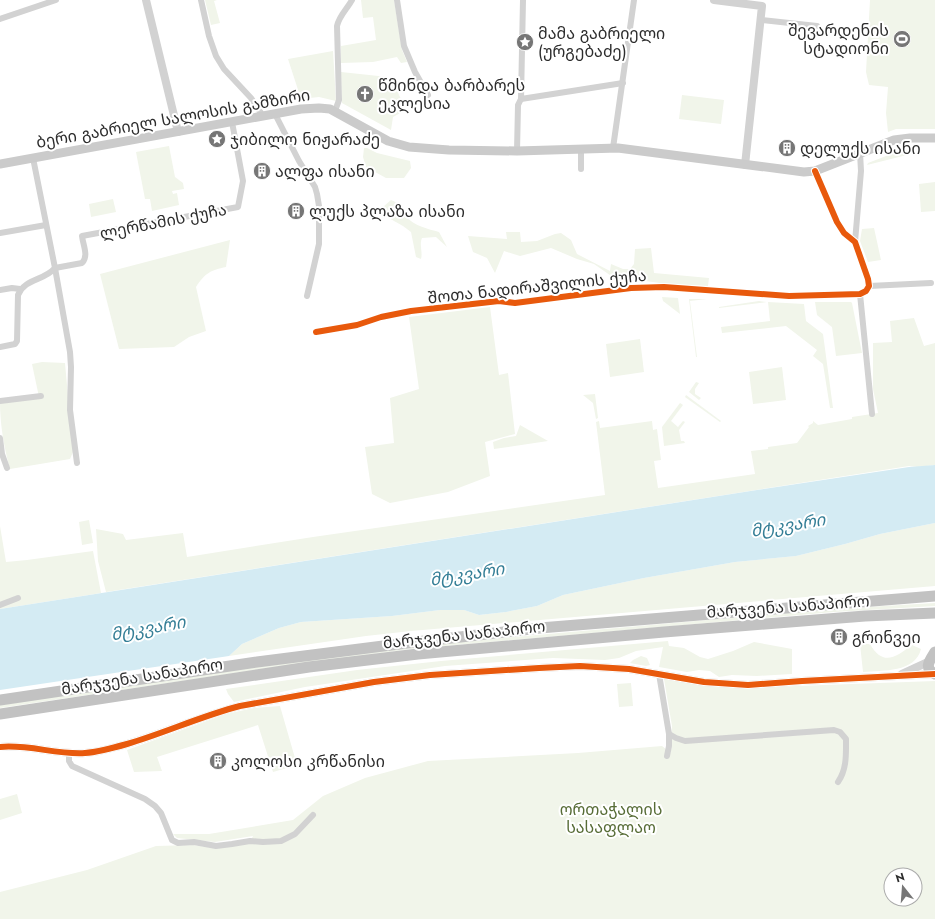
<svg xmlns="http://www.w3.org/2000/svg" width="935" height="919" viewBox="0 0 935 919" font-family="Jost,'Noto Sans Georgian',sans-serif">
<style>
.green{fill:#f1f5ea;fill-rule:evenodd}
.water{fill:#d4ebf3}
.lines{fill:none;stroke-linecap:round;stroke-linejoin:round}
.minor{stroke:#d2d2d2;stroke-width:6}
.tertiary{stroke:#d2d2d2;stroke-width:8}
.secondary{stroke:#cbcbcb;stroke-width:9}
.trunk{stroke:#c2c2c2;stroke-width:11}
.cycleway-casing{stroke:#fff;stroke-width:8}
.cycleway{stroke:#e8590c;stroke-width:6}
.labels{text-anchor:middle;stroke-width:4;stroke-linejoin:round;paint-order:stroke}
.poi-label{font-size:16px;fill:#2d2d2d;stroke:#fff;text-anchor:start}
.street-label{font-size:16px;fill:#2d2d2d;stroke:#fff}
.park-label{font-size:16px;fill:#576c36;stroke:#fff}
.water-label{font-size:17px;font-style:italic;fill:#347e96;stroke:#fff}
</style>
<rect width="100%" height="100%" fill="#fff"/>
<!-- green -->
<g class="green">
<polygon points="205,0 217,0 214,1 220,23 211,25"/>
<polygon points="361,0 394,0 402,50 407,62 401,63 397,57 373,62 341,63 341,46 376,40 373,17 363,18"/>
<polygon points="870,0 935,0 935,129 896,129 888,132 886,113 888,87 869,85 866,72"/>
<polygon points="333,51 336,101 319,97 301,99 288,59"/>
<polygon points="341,72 388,77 394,84 406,110 393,117 391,130 342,103"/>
<polygon points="682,95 724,100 721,124 679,119"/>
<polygon points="169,146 175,177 183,183 184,189 172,191 173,194 177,193 179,205 152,211 150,199 145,199 136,152"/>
<polygon points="364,148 367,148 377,153 410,161 411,168 404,178 386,178 366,167 363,157"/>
<polygon points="907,150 907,155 867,165 868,163 894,153"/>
<polygon points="935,182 935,211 921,212 919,184"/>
<polygon points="113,199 116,212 91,217 89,204"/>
<path d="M391 200C400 203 401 211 406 217 415 226 428 229 439 232L447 247 436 237 422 238C419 245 423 252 421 259L416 257 411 232 403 226 378 212 376 208 383 207Z"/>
<polygon points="874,228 881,260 868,262 860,241 862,229"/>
<polygon points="506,232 520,232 521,242 537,241 555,234 561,233 571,240 577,254 610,271 611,264 623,269 630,269 634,264 635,249 651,248 654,273 709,278 708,286 667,284 631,279 617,280 594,264 577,259 551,248 520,256 504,251 495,273 487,258 473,252 468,236 507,239"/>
<path d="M230 240 226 267C211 270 205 273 196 287L206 331 189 337 174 347 119 349 100 274Z"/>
<polygon points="662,297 678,298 680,314 663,301"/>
<polygon points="689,299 707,299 690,301 697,357 696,357"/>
<polygon points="759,301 767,302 719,308 719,307"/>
<polygon points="768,302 804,304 806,321 823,334 833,408 830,408 823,364 813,356 817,350 786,326 722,333 721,327 770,321"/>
<polygon points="815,302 851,302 852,303 862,353 836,356 832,327 817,315"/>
<polygon points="490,307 499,375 508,373 515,434 485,442 490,476 448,492 390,503 372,494 365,447 394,443 390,398 419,389 409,317"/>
<polygon points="914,318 924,346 935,343 935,465 918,467 909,466 106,592 98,561 96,529 123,534 126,540 183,533 187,557 313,537 605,495 596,422 599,421 600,428 652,421 653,430 657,429 661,460 654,461 658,488 755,474 751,451 768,449 768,447 797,443 809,427 808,426 813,423 813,421 818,425 852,419 852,417 878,413 873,389 873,343 892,342 890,321"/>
<polygon points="640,339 644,372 610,377 606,344"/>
<path d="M42 362 65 363 73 452 70 459 10 469C4 447 0 425 0 402L39 397 32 364Z"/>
<polygon points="782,367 786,400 753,404 749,372"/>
<polygon points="696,382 699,383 695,389 695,394 701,398 699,400 689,392"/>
<polygon points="595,394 598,418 596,419 593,403 583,395"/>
<polygon points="686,395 721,421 720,422 685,397"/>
<polygon points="680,403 683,405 671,421 678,427 683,421 685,422 679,430 681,441 684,441 685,443 664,446 662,427"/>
<polygon points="520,425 548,441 494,449 493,442 504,438 516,436"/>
<polygon points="89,520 93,543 82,545 79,522"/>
<polygon points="935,523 935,586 411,631 366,636 229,656 242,644 279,628 301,622 392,616 440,610 464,610 479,615 506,612 537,606 563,595 644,578 735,562 796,556 845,544 880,534"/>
<polygon points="0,526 6,562 27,560 93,551 101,593 0,609"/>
<polygon points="935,603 935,606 834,612 411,649 262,669 0,708 0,705 261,665 411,646 833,609"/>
<polygon points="668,641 669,646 684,648 700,657 708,659 733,651 754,642 792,649 792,674 757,676 732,675 719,677 710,671 699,670 687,672 659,667 663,647 636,651 619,658 605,660 553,658 445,666 305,687 234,702 228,694 226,689 357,670 441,661"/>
<path d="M860 644H870C883 667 896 657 912 645L921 649C915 673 883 670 863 672Z"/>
<polygon points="641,656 647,658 650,665 646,666 630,663 633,660"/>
<path d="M664 679 745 688 935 681V919H0V892L87 870 156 846 193 845 214 848 250 842 253 836 215 842 177 838 173 834H209L293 820 323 796 365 778 428 761 578 753 662 746 671 753 672 726ZM891 875H915V899H891Z"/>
<polygon points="631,683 633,706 619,707 617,684"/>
<polygon points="280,706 297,765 273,772 258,725 157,757 162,771 134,772 127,750 226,714 254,708"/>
<polygon points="17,794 22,813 0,820 0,799"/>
</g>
<!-- water -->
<polygon class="water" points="935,465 935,523 880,534 845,544 796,556 735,562 644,578 563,595 537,606 506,612 479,615 464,610 440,610 392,616 301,622 279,628 242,644 229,656 0,690 0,609 757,490 909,467"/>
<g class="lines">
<!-- minor -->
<g class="minor">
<polyline points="201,0 209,36 216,56 224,69 251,98 263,116"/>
<polyline points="397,0 404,46 415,72 428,95"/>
<polyline points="0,19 56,0"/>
<polyline points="761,20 817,26"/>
<polyline points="521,99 623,83"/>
<path d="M335 111 339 100 337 26C339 16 347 9 352 0"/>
<polyline points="275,114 299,161 315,187 317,194 319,206 319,244 307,296"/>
<polyline points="613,148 634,0"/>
<polyline points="517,151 518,105 521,99 523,0"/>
<polyline points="581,169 581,149"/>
<polyline points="0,233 46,225"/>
<polyline points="855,242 861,171 860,153"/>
<polyline points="869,286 931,283"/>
<polyline points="0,290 12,288 20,289"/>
<polyline points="860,294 872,414"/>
<polyline points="316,332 357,325 381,317 411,311 499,301 515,303 631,288 664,287 789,296 860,294 866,291 869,286 868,279 855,242 844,233 837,222 815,171"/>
<path d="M0 347 15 344 17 341 18 295C25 278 44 281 55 268L33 158"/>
<polyline points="0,401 41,396"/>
<polyline points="0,438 2,454 7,468"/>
<path d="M77 463 70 410 71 367 70 352 55 268 82 263C89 256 83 245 82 236L238 207 243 181 232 122"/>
<polyline points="0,605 18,598"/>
<path d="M659 674 669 734 676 738 685 741 834 730 840 732 846 739C846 754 847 769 838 782"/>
<polyline points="69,753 69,761 72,766 145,799 155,806 161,813 172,840 178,843 194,842 216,846 232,844 250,841 263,842 281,841 295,834 313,815"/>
<polyline points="667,756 669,746 669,734"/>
</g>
<!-- tertiary -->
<g class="tertiary">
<polyline points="146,0 178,132"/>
<polyline points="714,0 762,6 745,165"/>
<polyline points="902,674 928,662"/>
<path d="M0 747C28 744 57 755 85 753 99 752 113 748 127 744 165 733 201 716 240 706L374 682 430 675 539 668 580 666 629 669 704 682 748 685 802 681 935 674"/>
</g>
<!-- secondary -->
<polyline class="secondary" points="0,164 301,109 319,108 330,109 388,141 409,147 449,150 517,151 618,148 804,172 815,171 894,140 910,138 935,138"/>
<!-- trunk -->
<g class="trunk">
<path d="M935 652C930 660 923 668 935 674"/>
<polyline points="0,700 257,662 407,643 540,628 935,596"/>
<polyline points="0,714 309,667 418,654 664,632 865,616 935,613"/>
</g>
<defs>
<g id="cycleway">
<polyline points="316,332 357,325 381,317 411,311 499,301 515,303 631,288 664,287 789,296 860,294 866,291 869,286 868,279 855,242 844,233 837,222 815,171"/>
<path d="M0 747C28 744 57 755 85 753 99 752 113 748 127 744 165 733 201 716 240 706L374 682 430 675 539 668 580 666 629 669 704 682 748 685 802 681 935 674"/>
</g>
</defs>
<!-- cycleway casing -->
<use href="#cycleway" class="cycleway-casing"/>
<!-- cycleway -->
<use href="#cycleway" class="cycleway"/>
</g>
<!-- icons -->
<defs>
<symbol id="stadium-disc" viewBox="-11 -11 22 22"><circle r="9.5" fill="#767676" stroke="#fff"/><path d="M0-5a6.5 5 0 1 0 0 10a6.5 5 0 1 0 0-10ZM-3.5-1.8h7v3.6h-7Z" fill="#fff"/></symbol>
<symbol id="sight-disc" viewBox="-11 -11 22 22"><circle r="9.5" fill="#767676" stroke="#fff"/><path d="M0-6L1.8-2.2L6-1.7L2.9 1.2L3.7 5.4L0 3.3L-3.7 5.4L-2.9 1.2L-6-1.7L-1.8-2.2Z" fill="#fff"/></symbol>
<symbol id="church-disc" viewBox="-11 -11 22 22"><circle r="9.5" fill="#767676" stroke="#fff"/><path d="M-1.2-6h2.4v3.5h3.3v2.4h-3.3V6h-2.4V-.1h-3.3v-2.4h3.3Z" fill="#fff"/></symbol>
<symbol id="building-disc" viewBox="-11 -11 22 22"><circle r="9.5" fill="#767676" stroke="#fff"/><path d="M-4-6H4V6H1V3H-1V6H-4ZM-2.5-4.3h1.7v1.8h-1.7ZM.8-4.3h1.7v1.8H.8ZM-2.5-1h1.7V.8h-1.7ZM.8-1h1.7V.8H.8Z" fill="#fff"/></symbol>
</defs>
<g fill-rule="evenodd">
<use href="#stadium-disc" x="892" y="29" width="20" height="20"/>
<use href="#sight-disc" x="515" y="32" width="20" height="20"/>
<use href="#church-disc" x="355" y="84" width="20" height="20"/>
<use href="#sight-disc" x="207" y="129" width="20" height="20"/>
<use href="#building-disc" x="777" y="138" width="20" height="20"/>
<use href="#building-disc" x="252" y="161" width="20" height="20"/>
<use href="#building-disc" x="286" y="201" width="20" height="20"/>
<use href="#building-disc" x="829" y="627" width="20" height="20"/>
<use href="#building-disc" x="208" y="751" width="20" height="20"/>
</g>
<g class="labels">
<!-- poi labels -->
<g class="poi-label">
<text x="889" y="36" text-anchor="end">შევარდენის<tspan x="889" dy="18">სტადიონი</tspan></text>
<text x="538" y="39">მამა გაბრიელი<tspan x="538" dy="18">(ურგებაძე)</tspan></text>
<text x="378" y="91">წმინდა ბარბარეს<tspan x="378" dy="18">ეკლესია</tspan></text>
<text x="230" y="145">ჯიბილო ნიჟარაძე</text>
<text x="800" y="154">დელუქს ისანი</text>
<text x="275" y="177">ალფა ისანი</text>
<text x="309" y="217">ლუქს პლაზა ისანი</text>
<text x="852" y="643">გრინვეი</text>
<text x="231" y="767">კოლოსი კრწანისი</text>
</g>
<!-- street labels -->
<g class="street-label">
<text transform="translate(173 118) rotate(-10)" y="6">ბერი გაბრიელ სალოსის გამზირი</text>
<text transform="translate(163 221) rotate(-11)" y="6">ლერწამის ქუჩა</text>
<text transform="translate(537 286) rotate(-6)" y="6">შოთა ნადირაშვილის ქუჩა</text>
<text transform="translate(788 606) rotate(-4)" y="6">მარჯვენა სანაპირო</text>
<text transform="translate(464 634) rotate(-6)" y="6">მარჯვენა სანაპირო</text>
<text transform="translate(142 676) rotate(-9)" y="6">მარჯვენა სანაპირო</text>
</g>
<!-- park labels -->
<g class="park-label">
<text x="611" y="815">ორთაჭალის<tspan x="611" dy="18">სასაფლაო</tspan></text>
</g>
<!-- water labels -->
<g class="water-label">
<text transform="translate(788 525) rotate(-9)" y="6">მტკვარი</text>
<text transform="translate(467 574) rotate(-9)" y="6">მტკვარი</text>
<text transform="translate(148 628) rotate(-10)" y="6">მტკვარი</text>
</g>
</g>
<!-- north arrow -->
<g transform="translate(903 887) rotate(343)"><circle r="19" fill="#ffffff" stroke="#ababab"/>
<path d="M0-3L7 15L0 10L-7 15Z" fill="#767676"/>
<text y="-6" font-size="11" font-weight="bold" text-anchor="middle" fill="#2d2d2d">N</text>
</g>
</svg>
